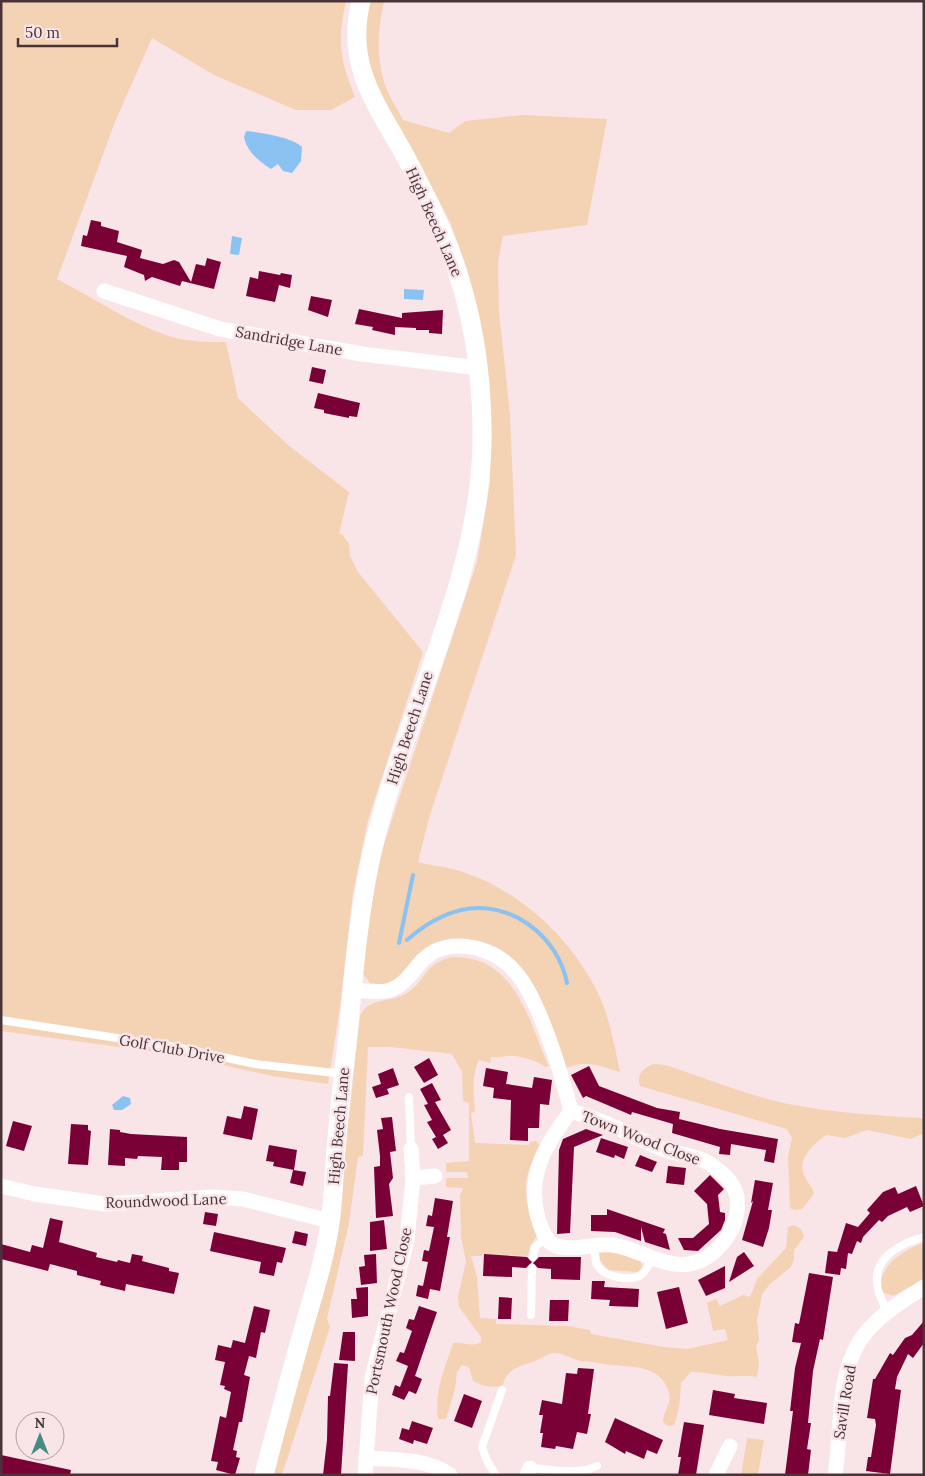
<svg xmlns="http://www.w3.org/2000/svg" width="925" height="1476" viewBox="0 0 925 1476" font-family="Lora,serif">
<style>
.green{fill:#f4d2b4}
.water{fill:#8ac2f1}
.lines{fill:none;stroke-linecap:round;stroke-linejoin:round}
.stream{stroke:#8ac2f1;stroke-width:4}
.building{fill:#7a0136}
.service{stroke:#fff;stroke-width:8}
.minor{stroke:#fff;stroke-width:15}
.tertiary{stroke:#fff;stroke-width:19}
.labels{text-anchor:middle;stroke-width:5;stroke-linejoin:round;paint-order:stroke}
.street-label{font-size:15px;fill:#483438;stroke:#f9e5e8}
</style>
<rect width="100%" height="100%" fill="#f9e5e8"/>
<!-- green -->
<g class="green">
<path d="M1 1H346C337 41 340 60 355 97L331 110H296L214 75 152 38 115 122 57 279C94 298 131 324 172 337 190 342 208 342 226 342L238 398 288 445 349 492 339 534H342L349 544 350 556 358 572 423 652 368 820 353 893 340 1007 328 1084 272 1076 178 1055 1 1031Z"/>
<path d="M367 1H384C378 28 376 55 384 82 388 95 397 108 403 120L449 133 465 121 523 115 607 119 587 225 503 236 498 262 499 312 510 414 516 555 429 818 418 862C433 866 451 867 466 873 524 893 578 945 602 1002 611 1024 615 1049 620 1072 597 1065 587 1059 564 1069L535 990 465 940 386 985 370 983 361 971 378 862 477 562 490 483V448L478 312 466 266 450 222 418 161 379 99 363 46Z"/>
<path d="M452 957C515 956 528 1018 548 1065H551L545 1067C539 1061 516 1054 507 1056 501 1057 498 1058 491 1057L490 1063 479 1060C471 1076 474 1095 475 1112L471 1113 475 1143 529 1145 530 1142 536 1141 541 1146C518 1183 525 1197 537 1236L530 1246 528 1256 483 1254 482 1256H471L477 1277 480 1318 496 1319V1324L568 1326 590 1330 591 1334 664 1347 687 1349 728 1340 725 1329 713 1331 707 1303 716 1299 720 1306 743 1295 750 1297 757 1279 786 1248 788 1227 794 1225 801 1229 804 1237 794 1250V1259L791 1267 770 1284 762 1294 757 1320 759 1340 756 1346 759 1363 757 1377C746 1375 739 1377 728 1376 715 1375 705 1372 691 1372L681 1383C680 1399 680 1410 674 1425L668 1426 663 1422C663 1412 672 1404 669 1393 662 1366 635 1367 612 1365 602 1364 592 1361 582 1361 573 1360 565 1354 556 1353 550 1353 547 1355 542 1358 528 1365 506 1366 503 1385 493 1389 482 1386 473 1381L469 1367 462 1365 457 1372 455 1389 446 1419H438C434 1390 445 1369 453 1343 463 1341 471 1348 481 1342V1337L459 1307 458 1297 466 1261 461 1237 460 1195 463 1188 446 1187V1178H468L467 1172H446V1163L469 1161V1103L463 1101 462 1072 452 1054 391 1047H368L363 1156 358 1157 349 1223 327 1319 330 1327 282 1475H274L340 1199 360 1016C368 997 391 1003 407 993 427 980 423 964 452 957Z"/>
<path d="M653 1064 666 1065C708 1079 751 1097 794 1105 837 1113 880 1116 924 1118V1133L911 1139 867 1130 845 1138 826 1135C813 1144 796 1160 805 1177 808 1184 812 1186 814 1194L802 1209 794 1210 790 1208 788 1157 792 1138 787 1129 640 1086C636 1075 643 1068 653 1064Z"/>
<path d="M924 1243V1279L893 1296 882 1292C875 1268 904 1249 924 1243Z"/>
<polygon points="612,1251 641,1261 642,1269 637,1272 608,1270 600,1260 599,1252"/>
<polygon points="747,1438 764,1440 758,1475 741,1475"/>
</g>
<!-- water -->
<g class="water">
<path d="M246 131C262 133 291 137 302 147L301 161 292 173 283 171 278 164 271 169C259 161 247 152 244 137Z"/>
<polygon points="232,236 242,238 239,255 230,254"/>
<polygon points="404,289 424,290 423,300 404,299"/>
<polygon points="123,1096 130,1098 131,1104 122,1110 114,1110 112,1105"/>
</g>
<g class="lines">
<!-- stream -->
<g class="stream">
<path d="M407 940C423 926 440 915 461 910 510 899 558 936 567 983"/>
<polyline points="399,943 413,875"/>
</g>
</g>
<!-- building -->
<g class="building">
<polygon points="91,220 101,222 101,226 119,231 117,242 142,250 140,258 163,264 174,260 179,262 191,282 196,264 205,266 207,258 221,262 214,289 182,281 180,286 152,277 145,281 144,275 124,267 127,256 81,246 83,235 87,236"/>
<polygon points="259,271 280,275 281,273 292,275 290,288 279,285 275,302 246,296 250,277 258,279"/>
<polygon points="311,296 332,300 328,317 308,310"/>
<polygon points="359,309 402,318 402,313 443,310 442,334 429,333 429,330 416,330 416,328 395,327 395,335 372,330 373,327 355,324"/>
<polygon points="312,367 326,370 323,384 309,381"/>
<polygon points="318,393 360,403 357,417 349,416 349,418 324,413 324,410 314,408"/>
<polygon points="429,1058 438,1075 424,1083 414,1067"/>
<polygon points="589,1066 599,1086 657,1108 680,1112 679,1119 720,1129 778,1139 774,1163 764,1161 766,1150 731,1144 730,1155 719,1154 720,1147 672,1133 673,1124 632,1112 631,1115 586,1096 583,1098 571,1075"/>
<polygon points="393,1068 399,1085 387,1089 389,1094 376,1098 372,1087 381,1084 378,1074"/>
<polygon points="486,1068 508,1072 506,1084 532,1088 534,1077 552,1080 549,1105 540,1104 539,1128 528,1128 528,1141 510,1140 511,1100 493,1098 494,1088 483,1086"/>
<polygon points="432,1083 441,1100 435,1102 451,1130 443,1135 448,1143 438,1149 432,1139 436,1137 427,1122 432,1120 424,1105 428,1104 420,1089"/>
<polygon points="244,1106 258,1109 252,1140 223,1134 227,1116 241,1119"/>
<polygon points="392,1117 396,1151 390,1152 393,1178 389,1184 393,1216 376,1218 374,1167 380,1166 380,1156 377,1130 383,1129 381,1118"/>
<polygon points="13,1121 32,1126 24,1151 6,1146"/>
<polygon points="71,1124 88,1125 88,1130 91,1131 88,1165 68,1164"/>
<polygon points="110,1129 120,1130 120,1132 131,1134 187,1137 187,1162 179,1162 179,1170 161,1170 162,1157 138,1156 137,1159 125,1158 125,1166 108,1165"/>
<polygon points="586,1129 603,1135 574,1147 570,1233 557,1234 559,1150 563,1139"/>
<polygon points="601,1138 628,1147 624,1159 615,1155 614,1158 596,1152"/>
<polygon points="269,1145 297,1150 294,1170 273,1166 274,1162 266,1161"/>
<polygon points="640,1155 657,1162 652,1172 635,1166"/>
<polygon points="668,1166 686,1168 684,1185 666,1183"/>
<polygon points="293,1170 306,1172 303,1186 290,1183"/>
<polygon points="710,1175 724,1189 718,1195 720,1212 725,1213 725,1220 721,1230 698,1251 684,1250 678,1238 693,1238 709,1224 707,1204 694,1191"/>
<polygon points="755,1180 773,1183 768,1210 772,1210 769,1228 763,1247 742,1240 753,1201 751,1203"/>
<polygon points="916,1186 924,1206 910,1212 907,1207 888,1216 882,1222 879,1220 863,1237 861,1243 857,1241 852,1254 848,1253 846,1269 841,1268 840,1275 825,1273 828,1251 837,1252 846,1223 858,1227 870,1213 867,1210 883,1192 895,1187 898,1194"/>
<polygon points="435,1198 453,1201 447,1237 450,1237 440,1291 430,1289 428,1299 416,1296 418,1285 423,1286 428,1262 422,1261 424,1250 429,1251 434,1227 426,1226 428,1215 432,1216"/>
<polygon points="607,1209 665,1229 663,1233 666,1234 670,1250 645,1242 641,1227 641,1241 615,1232 591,1231 591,1215 607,1215"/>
<polygon points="205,1212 218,1214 216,1226 203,1224"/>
<polygon points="50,1218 63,1221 59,1242 97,1253 96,1257 117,1262 118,1260 130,1263 132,1254 143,1256 142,1261 169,1268 169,1271 179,1273 174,1294 126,1284 125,1291 100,1285 101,1281 77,1275 77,1271 50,1264 48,1271 1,1259 1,1244 30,1252 32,1245 43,1248"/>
<polygon points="384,1220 387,1249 370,1251 370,1222"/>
<polygon points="295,1231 308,1234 306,1246 292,1243"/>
<polygon points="214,1232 286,1248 282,1263 277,1262 274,1276 259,1273 261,1262 210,1251"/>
<polygon points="744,1252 754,1266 729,1282 737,1257"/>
<polygon points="376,1254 377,1283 361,1285 359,1267 365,1266 364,1255"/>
<polygon points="484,1254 527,1257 532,1262 526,1268 512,1267 512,1277 483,1276"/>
<polygon points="539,1257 581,1257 580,1280 551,1279 551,1269 538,1268 533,1263"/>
<polygon points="725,1266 725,1288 706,1296 698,1280"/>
<polygon points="809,1273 833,1277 823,1340 820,1339 813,1371 808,1423 811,1423 807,1449 811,1450 808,1475 785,1475 793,1411 790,1411 795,1368 801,1343 792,1342 795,1323 799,1324"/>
<polygon points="592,1281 605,1281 604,1287 639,1289 638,1307 609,1306 610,1300 591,1299"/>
<polygon points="368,1287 368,1316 352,1318 351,1299 357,1299 356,1288"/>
<polygon points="679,1287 688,1323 666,1329 657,1292"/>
<polygon points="499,1297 512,1298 511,1319 498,1319"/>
<polygon points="550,1300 569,1300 568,1321 549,1321"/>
<polygon points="254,1306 270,1310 265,1333 261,1332 256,1358 249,1356 244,1375 250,1377 242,1422 239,1422 233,1450 237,1451 236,1457 240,1458 235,1475 216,1470 218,1462 211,1461 220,1416 226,1418 231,1392 224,1389 225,1386 220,1385 225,1362 215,1360 218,1345 231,1348 233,1340 245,1343"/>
<polygon points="419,1306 437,1312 415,1376 422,1379 416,1394 409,1391 404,1400 392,1395 395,1385 400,1387 408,1366 396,1361 400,1352 404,1353 412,1331 406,1328 409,1319 414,1320"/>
<polygon points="924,1321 924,1343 913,1358 908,1354 897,1377 895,1389 901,1390 890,1474 866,1471 868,1457 871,1457 876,1425 875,1419 867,1418 873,1379 875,1379 890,1353 893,1355 905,1338 912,1335"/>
<polygon points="343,1332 355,1332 355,1361 339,1360"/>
<polygon points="334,1363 348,1364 341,1475 323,1475 327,1440 328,1396 330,1396"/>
<polygon points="578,1368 594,1369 588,1414 591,1414 587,1434 577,1432 573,1449 556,1446 555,1449 541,1447 543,1433 540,1433 543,1415 539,1415 542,1400 562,1404 566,1373 577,1374"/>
<polygon points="713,1390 735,1394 734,1398 767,1403 764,1424 709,1415"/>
<polygon points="464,1394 482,1401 472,1428 454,1421"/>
<polygon points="615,1418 663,1440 657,1454 647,1450 644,1459 626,1451 625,1454 605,1442"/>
<polygon points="412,1421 433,1428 427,1444 414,1440 413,1444 399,1439 402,1428 409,1430"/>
<polygon points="684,1422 704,1425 696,1475 678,1475 681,1457 678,1457"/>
<polygon points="1,1455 71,1470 70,1475 1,1475"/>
</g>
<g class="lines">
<!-- service -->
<g class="service">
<polyline points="1,1020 181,1048 255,1064 344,1074"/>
<polyline points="409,1097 411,1149"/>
<path d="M595 1245C595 1251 594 1259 597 1265 604 1277 630 1282 641 1275 647 1271 649 1263 652 1258"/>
<polyline points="533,1257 535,1247 546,1238"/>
<path d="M888 1312C863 1272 882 1249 924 1237"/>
<polyline points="531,1315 532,1268"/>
<path d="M530 1468C553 1469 576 1476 597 1466"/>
<polyline points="496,1475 487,1461 482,1447 502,1390"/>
</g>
<!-- minor -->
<g class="minor">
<polyline points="104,291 220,329 362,354 479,368"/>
<path d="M352 990C364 990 378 994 390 990 410 984 416 960 435 951 448 945 462 945 476 948 492 952 507 961 517 974 540 1001 562 1076 571 1111"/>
<path d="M571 1111C587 1116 602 1121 617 1128 633 1135 648 1144 665 1150 681 1155 697 1155 712 1165 719 1170 729 1178 733 1186 749 1216 720 1260 689 1264 662 1268 638 1248 612 1245 594 1243 569 1253 552 1244 544 1238 541 1227 538 1218 526 1175 546 1144 571 1111Z"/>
<polyline points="413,1178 435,1176"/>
<polyline points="1,1186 35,1194 105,1204 215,1197 243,1199 330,1221"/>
<path d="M366 1458C392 1460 428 1458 450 1475"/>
<polyline points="365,1475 372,1378 407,1240 413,1178 411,1149"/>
<polyline points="527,1475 530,1468"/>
<polyline points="716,1475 730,1446"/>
<path d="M835 1475C842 1432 836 1381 859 1342 874 1318 901 1302 924 1287"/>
</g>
<!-- tertiary -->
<path class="tertiary" d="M264 1475C277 1425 290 1376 304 1327 314 1292 325 1258 330 1223 334 1195 334 1167 337 1138 340 1100 345 1062 349 1024 354 968 359 912 371 857 401 720 480 583 482 443 483 377 473 310 449 248 438 220 424 192 410 165 381 109 344 70 361 1"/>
</g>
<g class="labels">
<!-- street labels -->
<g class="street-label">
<text transform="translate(434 222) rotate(66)" y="5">High Beech Lane</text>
<text transform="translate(289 341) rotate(10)" y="5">Sandridge Lane</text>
<text transform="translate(410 728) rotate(-72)" y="5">High Beech Lane</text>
<text transform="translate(172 1049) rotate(10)" y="5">Golf Club Drive</text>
<text transform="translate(339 1126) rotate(-85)" y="5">High Beech Lane</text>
<text transform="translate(641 1138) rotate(21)" y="5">Town Wood Close</text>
<text transform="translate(166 1201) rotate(-2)" y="5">Roundwood Lane</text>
<text transform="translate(389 1311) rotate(-78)" y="5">Portsmouth Wood Close</text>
<text transform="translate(845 1402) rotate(-81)" y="5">Savill Road</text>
</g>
</g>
<!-- border -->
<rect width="925" height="1476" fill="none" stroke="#483438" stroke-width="5"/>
<!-- north arrow -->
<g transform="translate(40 1436)"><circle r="24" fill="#f9e5e8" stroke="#b29ea2"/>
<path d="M0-4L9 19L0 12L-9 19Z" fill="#458b82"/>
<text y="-8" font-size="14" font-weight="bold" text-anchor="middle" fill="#483438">N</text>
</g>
<!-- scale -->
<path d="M18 38v8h99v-8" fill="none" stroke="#483438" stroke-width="2.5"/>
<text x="25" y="38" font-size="15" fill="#483438" stroke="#f9e5e8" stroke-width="4" paint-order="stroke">50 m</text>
</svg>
